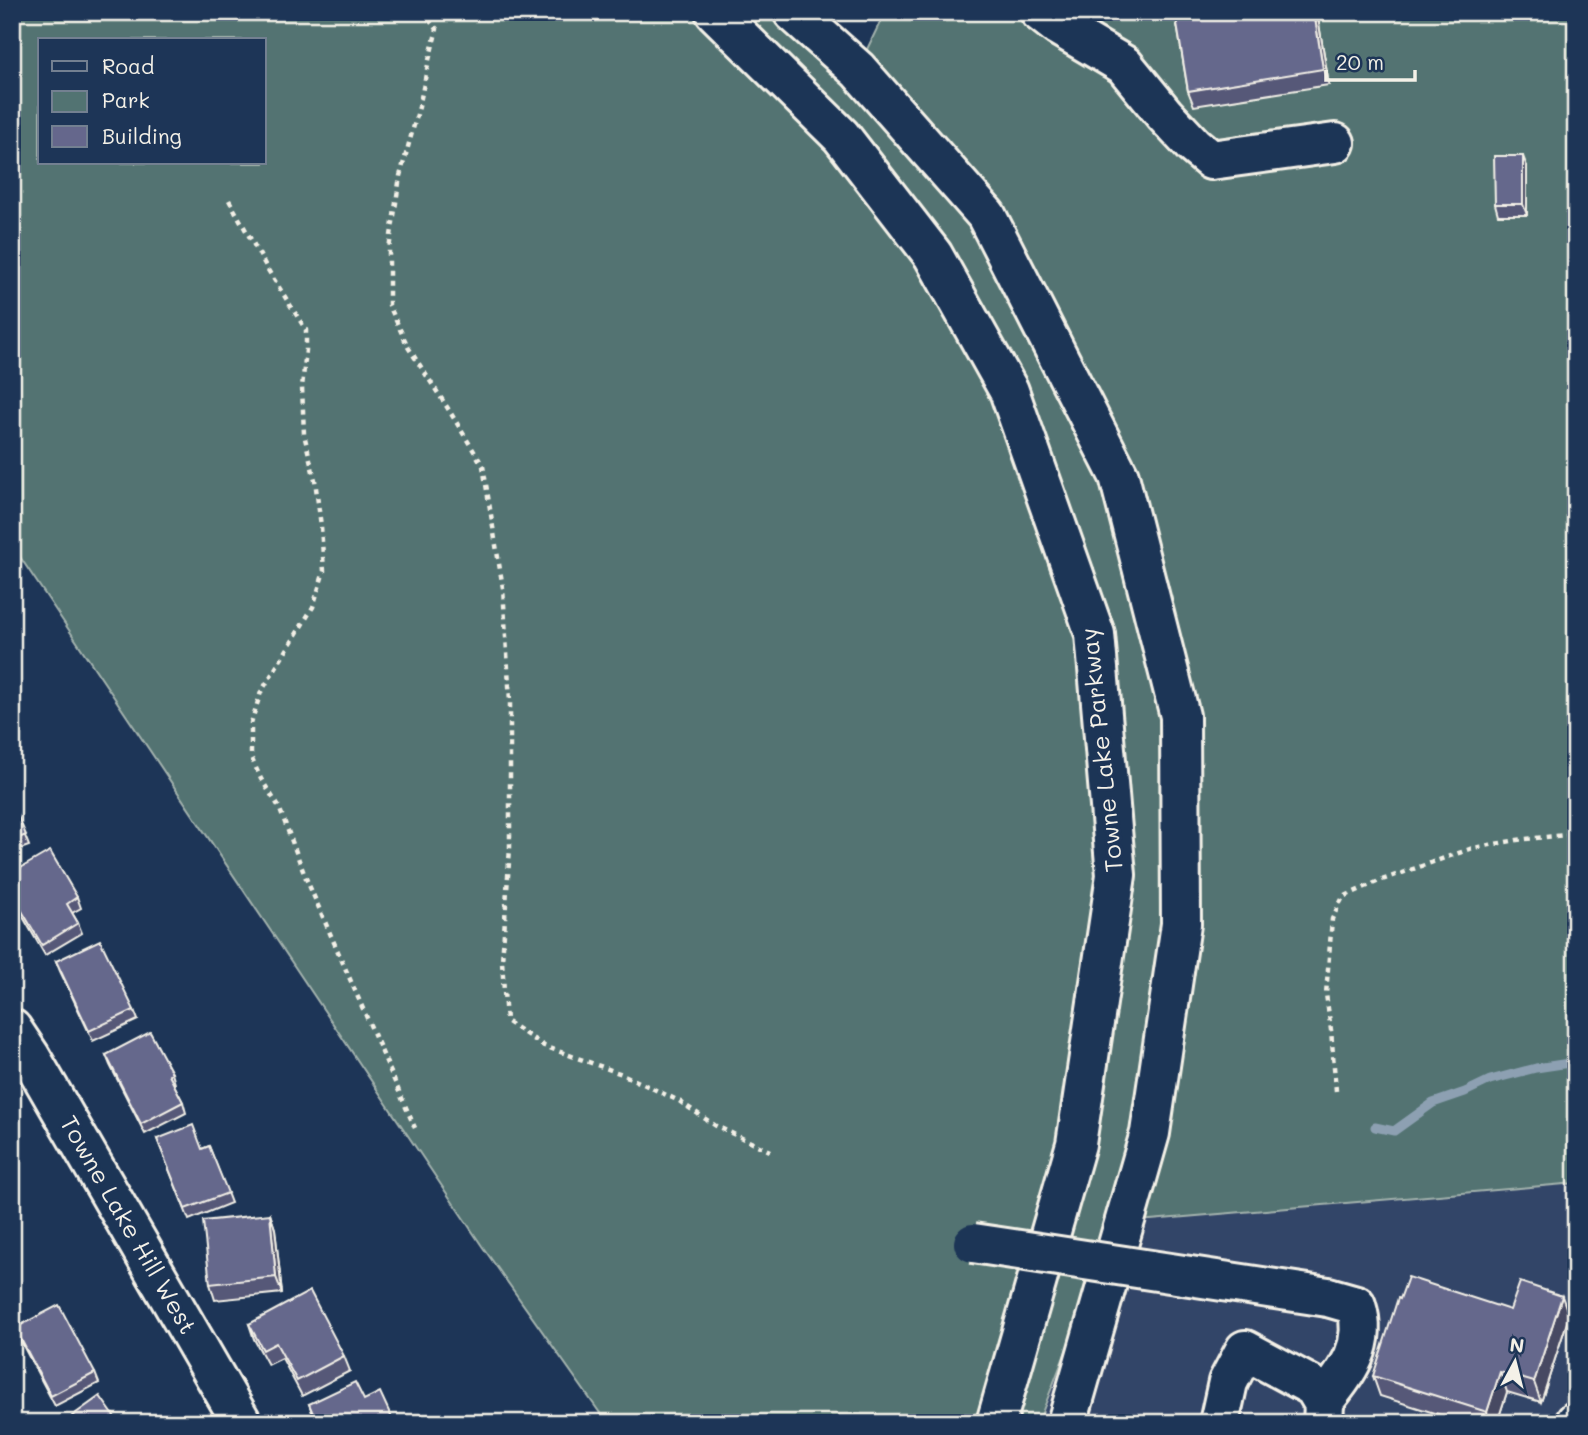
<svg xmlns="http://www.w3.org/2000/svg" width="1588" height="1435" viewBox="0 0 1588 1435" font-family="Mali,sans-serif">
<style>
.built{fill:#334467}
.green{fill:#527372;stroke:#a3b2ad;stroke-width:2;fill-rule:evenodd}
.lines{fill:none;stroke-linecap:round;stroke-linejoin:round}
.stream{stroke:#8da0b2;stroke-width:9}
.minor-casing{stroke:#f4f1e8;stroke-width:44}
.major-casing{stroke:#f4f1e8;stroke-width:44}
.path{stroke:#f4f1e8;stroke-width:4.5;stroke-dasharray:5 5;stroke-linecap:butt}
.minor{stroke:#1d3557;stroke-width:38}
.major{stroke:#1d3557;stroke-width:38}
.minor-bridge-casing{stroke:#f4f1e8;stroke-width:44;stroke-linecap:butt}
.minor-bridge{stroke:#1d3557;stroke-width:38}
.wall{fill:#575978;stroke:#f4f1e8;stroke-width:2}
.shaded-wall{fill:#474862;stroke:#f4f1e8;stroke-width:2}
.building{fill:#65678c;stroke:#f4f1e8;stroke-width:2}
.labels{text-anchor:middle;stroke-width:6;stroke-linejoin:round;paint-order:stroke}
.street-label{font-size:24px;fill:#f4f1e8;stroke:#1d3557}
</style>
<rect width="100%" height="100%" fill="#1d3557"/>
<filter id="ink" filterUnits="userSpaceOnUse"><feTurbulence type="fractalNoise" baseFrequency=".0143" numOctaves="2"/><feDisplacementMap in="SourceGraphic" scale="14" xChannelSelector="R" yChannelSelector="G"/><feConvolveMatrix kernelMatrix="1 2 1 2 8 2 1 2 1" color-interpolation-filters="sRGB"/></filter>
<g filter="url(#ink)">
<!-- built -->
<polygon class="built" points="1576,1183 1576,1423 1038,1423 1116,1223"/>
<!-- green -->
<path class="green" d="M12 12H792L858 68 885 12H1576V1183L1116 1223 1038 1423H607L482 1246 12 545ZM40 40H264V163H40Z"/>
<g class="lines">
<!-- stream -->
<polyline class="stream" points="1375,1127 1394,1131 1433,1103 1465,1092 1490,1080 1536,1068 1576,1062"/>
<defs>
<g id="minor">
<polyline points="1040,12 1058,26 1124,65 1164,114 1193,145 1211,160 1335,143"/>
<polyline points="12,1029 30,1056 242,1423"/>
<path d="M1323 1402C1347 1372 1369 1345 1356 1305L1328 1297"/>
<polyline points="1219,1423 1228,1382 1245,1350 1314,1387 1324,1404 1323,1423"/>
<polyline points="1575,1423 1576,1421"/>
</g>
<g id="major">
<polyline points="715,12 841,136 933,255 1009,391 1095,634 1116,875 1076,1144 996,1423"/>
<polyline points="793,12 858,70 986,215 1119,476 1180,716 1181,924 1150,1133 1067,1423"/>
</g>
</defs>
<!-- minor casing -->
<use href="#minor" class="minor-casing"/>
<!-- major casing -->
<use href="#major" class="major-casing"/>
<!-- path -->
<g class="path">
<polyline points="422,12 437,29 429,60 419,107 400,176 389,249 389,305 408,347 447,407 483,466 503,588 510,701 510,848 502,961 506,1021 544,1046 622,1074 679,1101 716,1126 770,1151"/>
<polyline points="229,200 268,270 306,330 306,350 302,387 304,434 315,480 321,526 324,571 313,607 261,692 251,723 251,757 261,779 279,807 305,876 415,1128"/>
<polyline points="1336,1091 1331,1030 1326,994 1332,919 1343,897 1379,881 1473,848 1517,840 1576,834"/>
</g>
<!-- minor -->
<use href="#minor" class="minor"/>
<!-- major -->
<use href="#major" class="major"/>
<defs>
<polyline id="minor-bridge" points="973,1243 1328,1297"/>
</defs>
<!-- minor-bridge casing -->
<use href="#minor-bridge" class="minor-bridge-casing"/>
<!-- minor-bridge -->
<use href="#minor-bridge" class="minor-bridge"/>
</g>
<!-- wall -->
<g class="wall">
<polygon points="1175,12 1317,12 1329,85 1194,106 1188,91"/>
<polygon points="1527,167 1527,215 1498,215 1495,204"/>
<polygon points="12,803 29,846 12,852"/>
<polygon points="12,873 77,897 81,908 72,913 78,923 82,933 45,955 12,898"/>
<polygon points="56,961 134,1010 138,1020 93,1041 60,971"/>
<polygon points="106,1055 172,1073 175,1084 174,1085 183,1102 186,1113 145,1134 110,1065"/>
<polygon points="157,1139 202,1149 209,1146 231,1203 189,1220"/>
<polygon points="270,1214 275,1229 282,1293 215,1300 210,1284"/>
<polygon points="1510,1310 1569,1316 1541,1402 1507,1392 1497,1423 1466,1423 1380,1396 1373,1376"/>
<polygon points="249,1324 344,1356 350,1371 302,1396 282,1358 268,1365 254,1339"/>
<polygon points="15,1328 95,1373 99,1383 55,1406 19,1338"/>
<polygon points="364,1400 392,1418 394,1423 316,1423 309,1404"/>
</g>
<!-- shaded-wall -->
<g class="shaded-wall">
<polygon points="1314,12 1317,12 1329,85 1323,69"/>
<polygon points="1523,156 1527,167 1527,215 1523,204"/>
<polygon points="16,1194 19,1205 12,1237 12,1209"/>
<polygon points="270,1214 275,1229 282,1293 276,1277"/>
<polygon points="1562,1296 1569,1316 1541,1402 1534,1382"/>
<polygon points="1500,1372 1507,1392 1497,1423 1491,1423 1487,1412"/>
</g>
<!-- building -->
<g class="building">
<polygon points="1175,12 1314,12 1323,69 1188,91"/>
<polygon points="1494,156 1523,156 1523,204 1495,204"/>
<polygon points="12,803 26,835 12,841"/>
<polygon points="50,851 77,897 67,904 78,923 42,945 12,894 12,873"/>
<polygon points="100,940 134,1010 89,1031 56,961"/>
<polygon points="150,1032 172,1073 169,1075 183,1102 141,1124 106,1055"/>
<polygon points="193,1125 202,1149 209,1146 228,1193 185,1209 157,1139"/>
<polygon points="12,1193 16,1194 12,1209"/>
<polygon points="270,1214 276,1277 210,1284 203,1221"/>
<polygon points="1408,1277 1510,1310 1520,1282 1562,1296 1534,1382 1500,1372 1487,1412 1373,1376 1398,1298 1400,1299"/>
<polygon points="310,1291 344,1356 297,1381 276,1343 263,1350 249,1324"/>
<polygon points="59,1305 95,1373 51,1396 15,1328"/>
<polygon points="355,1382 364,1400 380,1392 392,1418 382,1423 317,1423 309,1404"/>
<polygon points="100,1396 119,1423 76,1423 72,1416"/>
</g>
</g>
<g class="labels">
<!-- street labels -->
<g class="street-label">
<text transform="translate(1102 750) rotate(-96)" y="8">Towne Lake Parkway</text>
<text transform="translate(128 1225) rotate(60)" y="8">Towne Lake Hill West</text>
</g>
</g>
<!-- margin -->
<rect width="1588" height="1435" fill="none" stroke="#1d3557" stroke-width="42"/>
<rect x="21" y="21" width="1546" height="1393" fill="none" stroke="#f4f1e8" stroke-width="2.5" filter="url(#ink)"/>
<!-- legend -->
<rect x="38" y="38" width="228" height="126" fill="#1d3557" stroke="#738091" stroke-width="2"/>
<rect x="52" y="61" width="35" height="10" fill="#1d3557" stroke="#738091" stroke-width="2"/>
<text x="102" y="74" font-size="21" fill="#f4f1e8">Road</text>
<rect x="52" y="91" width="35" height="21" fill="#527372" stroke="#738091" stroke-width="2"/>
<text x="102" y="108" font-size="21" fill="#f4f1e8">Park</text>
<rect x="52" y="126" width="35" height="21" fill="#65678c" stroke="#738091" stroke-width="2"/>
<text x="102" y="144" font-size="21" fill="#f4f1e8">Building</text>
<!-- north arrow -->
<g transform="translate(1515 1362) rotate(7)" stroke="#1d3557" stroke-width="5" paint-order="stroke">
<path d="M0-5L12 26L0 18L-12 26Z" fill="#f4f1e8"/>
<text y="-10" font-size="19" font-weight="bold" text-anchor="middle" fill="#f4f1e8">N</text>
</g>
<!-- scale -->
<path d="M1326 70v10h89v-10" fill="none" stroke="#f4f1e8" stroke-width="3.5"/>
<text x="1336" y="70" font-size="21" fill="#f4f1e8" stroke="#1d3557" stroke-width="5" paint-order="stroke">20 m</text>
</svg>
